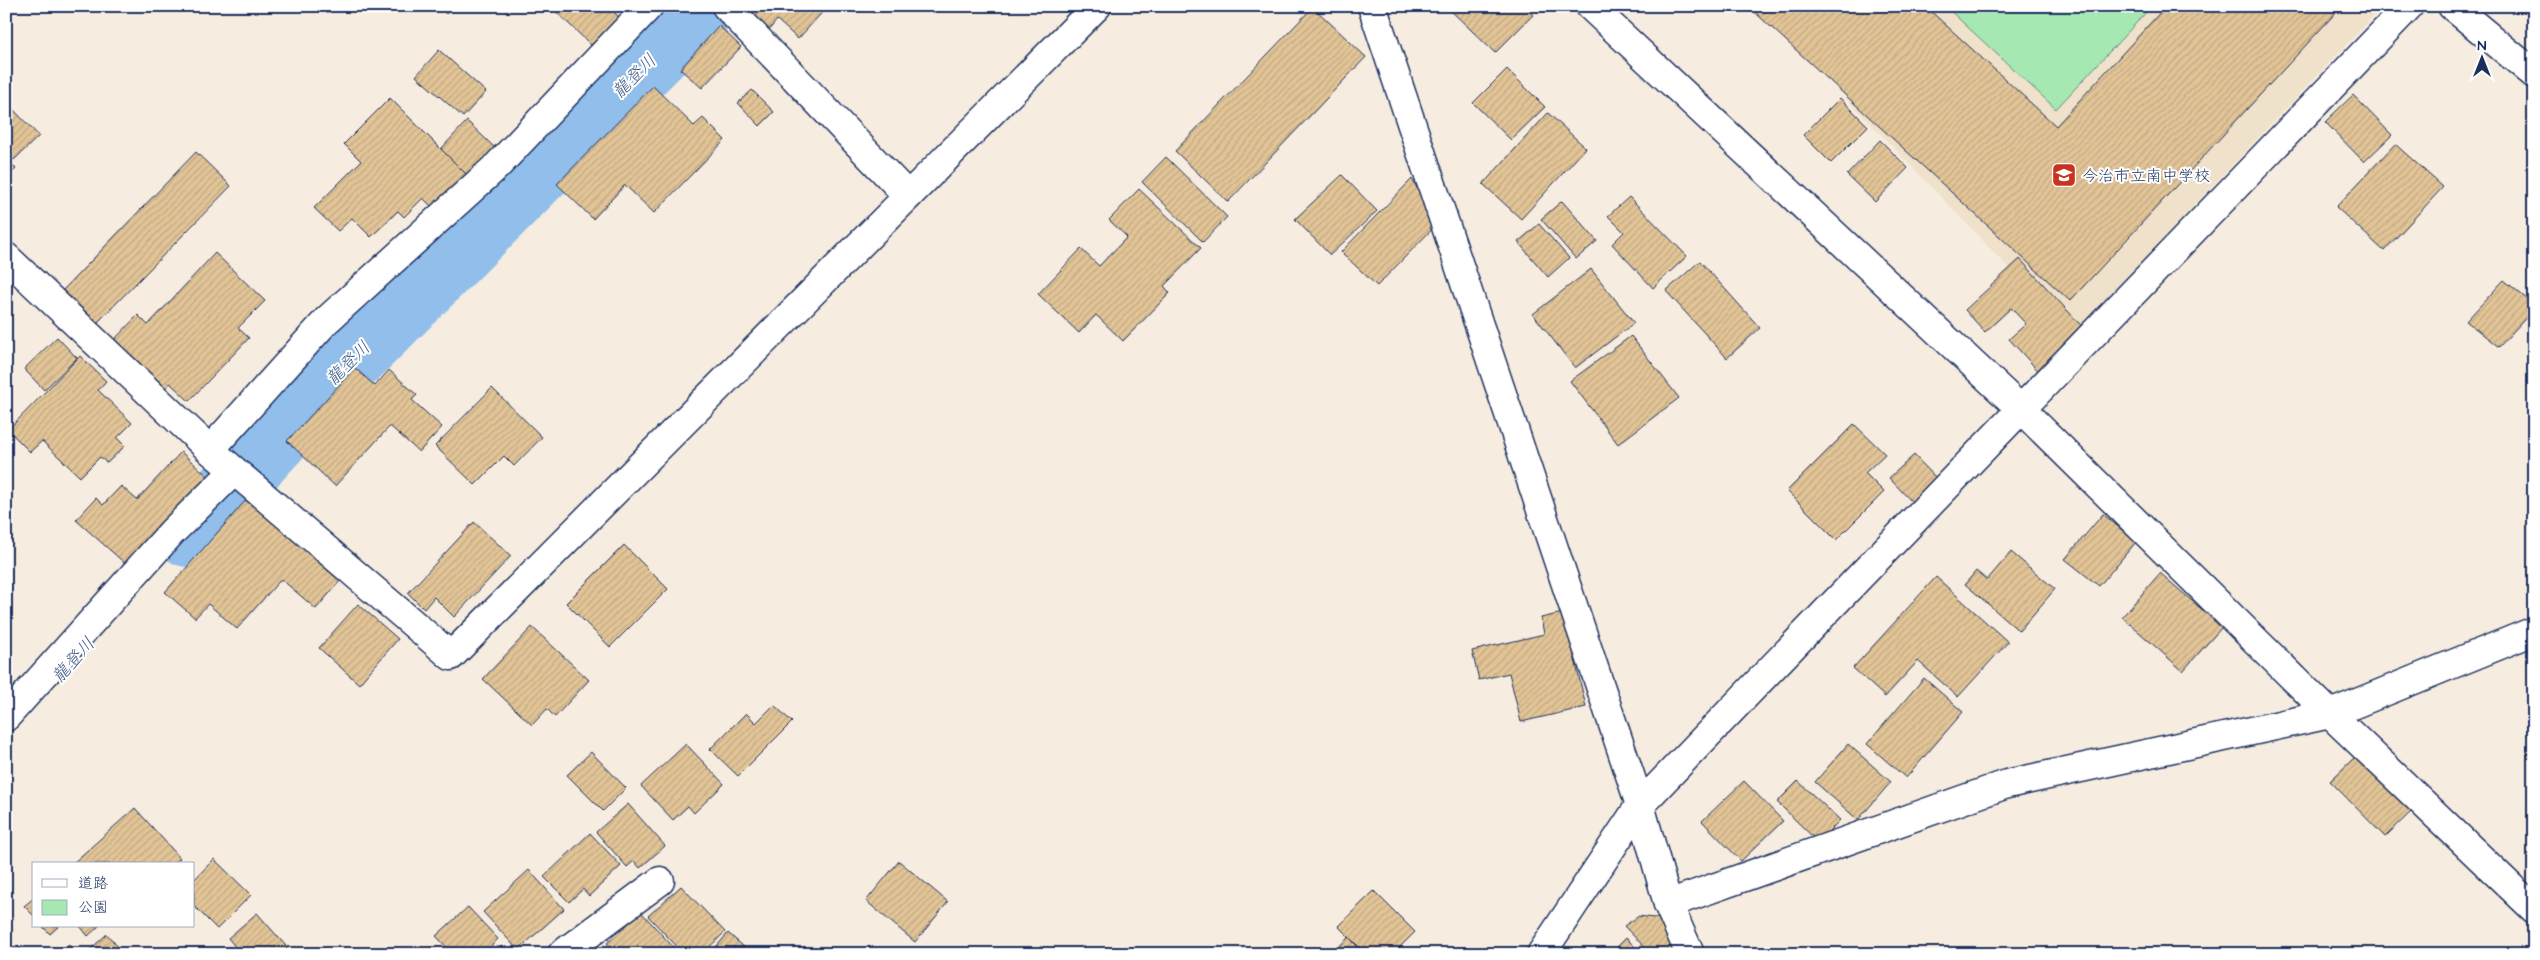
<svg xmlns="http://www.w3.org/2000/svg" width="2540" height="960" viewBox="0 0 2540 960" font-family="'Architects Daughter','Klee One',sans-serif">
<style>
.built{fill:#f0e1ca}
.green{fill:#a6e8b2;stroke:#608c88}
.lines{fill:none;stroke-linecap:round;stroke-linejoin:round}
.river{stroke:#91beeb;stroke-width:66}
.building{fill:url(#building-hatch);stroke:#1b2f5e}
.minor-casing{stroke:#1b2f5e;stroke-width:31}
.path{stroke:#1b2f5e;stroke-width:3;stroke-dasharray:1 4;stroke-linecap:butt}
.minor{stroke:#fff;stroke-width:28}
.labels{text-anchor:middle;stroke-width:4;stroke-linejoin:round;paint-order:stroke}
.poi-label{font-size:16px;fill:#1b2f5e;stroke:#fff;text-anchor:start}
.water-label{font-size:18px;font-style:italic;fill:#3e5a88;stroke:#fff}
</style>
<defs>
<pattern id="building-hatch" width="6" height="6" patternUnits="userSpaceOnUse" patternTransform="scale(1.25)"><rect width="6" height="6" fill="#e2c496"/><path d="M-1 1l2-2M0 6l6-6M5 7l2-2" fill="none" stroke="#c1a984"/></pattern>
</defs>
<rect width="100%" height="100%" fill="#f6ede0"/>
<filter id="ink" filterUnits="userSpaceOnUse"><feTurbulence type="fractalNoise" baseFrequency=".02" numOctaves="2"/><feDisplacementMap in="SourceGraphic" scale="10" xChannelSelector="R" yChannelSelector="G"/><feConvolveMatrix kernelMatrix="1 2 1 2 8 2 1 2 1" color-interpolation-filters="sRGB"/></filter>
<g filter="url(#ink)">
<!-- built -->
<polygon class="built" points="1758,6 2383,6 2072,334"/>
<!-- green -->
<polygon class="green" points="1945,6 2152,6 2056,109"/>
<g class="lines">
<!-- river -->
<polyline class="river" points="188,534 316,395 704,6"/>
</g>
<!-- building -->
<g class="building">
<polygon points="438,6 454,6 446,14"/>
<polygon points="550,6 608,6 619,17 591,45"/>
<polygon points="744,6 828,6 798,39 777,20 768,31"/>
<polygon points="866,6 880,6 874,13"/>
<polygon points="1446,6 1524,6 1533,15 1495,53"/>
<polygon points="1748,6 1925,6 2056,126 2166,6 2342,6 2070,301"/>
<polygon points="1313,7 1366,57 1228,202 1175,151"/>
<polygon points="719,26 741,47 702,88 680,69"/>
<polygon points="439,50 486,92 463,117 416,76"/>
<polygon points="1507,69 1545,107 1511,140 1473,103"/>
<polygon points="653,86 694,126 703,118 725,140 654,213 625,185 593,219 557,184"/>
<polygon points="752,90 774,112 760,126 738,103"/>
<polygon points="2353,95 2392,135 2364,162 2325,122"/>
<polygon points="390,98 467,175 433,208 423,198 404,217 398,211 371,237 352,218 338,231 314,208 361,161 344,144"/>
<polygon points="1840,98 1868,126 1831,163 1803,135"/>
<polygon points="6,102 39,136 14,160 6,152"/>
<polygon points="1548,113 1586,148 1521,219 1483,184"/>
<polygon points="467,121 495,148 467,175 441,149"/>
<polygon points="1880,140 1908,168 1875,202 1847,175"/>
<polygon points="2395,144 2443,187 2384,251 2336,207"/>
<polygon points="196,152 231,186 97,323 63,290"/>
<polygon points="1166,157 1227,217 1203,242 1142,182"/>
<polygon points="6,159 16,169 6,178"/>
<polygon points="1342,175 1377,211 1330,255 1295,219"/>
<polygon points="1412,179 1437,224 1377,286 1341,252"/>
<polygon points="1139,189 1201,248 1164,286 1170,293 1123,341 1096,315 1079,333 1038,294 1081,249 1099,266 1127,237 1109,220"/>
<polygon points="1629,197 1687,256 1653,288 1612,244 1624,232 1608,216"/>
<polygon points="1562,201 1597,241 1576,259 1541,219"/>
<polygon points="1539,224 1569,258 1548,277 1518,242"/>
<polygon points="215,253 265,301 238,328 249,338 189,401 170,383 164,390 113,341 138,315 148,325"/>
<polygon points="2020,259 2089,334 2043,376 2009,339 2026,324 2011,308 1985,332 1965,310"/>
<polygon points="1700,261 1760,328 1727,358 1666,291"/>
<polygon points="1591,269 1634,323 1575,368 1533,314"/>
<polygon points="2504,280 2534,305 2534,309 2499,347 2466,321"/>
<polygon points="1631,336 1679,398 1618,444 1570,381"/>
<polygon points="57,337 77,358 44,390 24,369"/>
<polygon points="80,356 106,381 98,390 132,423 117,438 125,446 107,463 100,457 80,477 42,441 30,452 8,430"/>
<polygon points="355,368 375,386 389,370 417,395 412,400 442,427 419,452 390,426 335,486 287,441"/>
<polygon points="492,388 542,437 514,466 504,456 475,485 435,446"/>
<polygon points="1854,424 1885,454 1865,473 1884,492 1836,540 1787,491"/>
<polygon points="181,452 210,478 129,567 76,520 96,498 103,505 121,486 137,500"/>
<polygon points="1914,455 1940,482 1915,505 1889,478"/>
<polygon points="247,499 340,581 316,609 281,579 237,629 208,604 195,618 165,592"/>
<polygon points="2103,514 2136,542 2099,586 2065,559"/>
<polygon points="474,522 511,556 454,617 434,597 424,609 408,593"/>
<polygon points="624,545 668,589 610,647 566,603"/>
<polygon points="2011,552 2055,589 2019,631 1965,584 1976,571 1987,580"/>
<polygon points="2160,573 2222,627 2183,671 2122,617"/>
<polygon points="1936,577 2008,642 1958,697 1918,661 1885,697 1853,668"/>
<polygon points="358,604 398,639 359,684 319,648"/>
<polygon points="1571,611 1580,649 1573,651 1586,707 1521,722 1509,673 1479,680 1472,651 1544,634 1541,618"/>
<polygon points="532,627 589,680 555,717 547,709 532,725 483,679"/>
<polygon points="1924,678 1963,712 1906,778 1867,744"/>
<polygon points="774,705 792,722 738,776 710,749 746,713 756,723"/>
<polygon points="686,744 724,784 694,813 688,806 673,820 641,786"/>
<polygon points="1848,744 1891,782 1858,820 1815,782"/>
<polygon points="591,752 626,788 603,811 567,775"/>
<polygon points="2358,754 2413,810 2385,837 2330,781"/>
<polygon points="1744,781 1783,821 1741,861 1702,821"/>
<polygon points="1798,781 1840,820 1818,842 1777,802"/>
<polygon points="628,804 665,846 640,868 634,861 627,867 596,832"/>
<polygon points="135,808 180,858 174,864 72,864"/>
<polygon points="590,833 621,866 589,896 583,889 569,902 544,877"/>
<polygon points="214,859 251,895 217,929 194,906 194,880"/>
<polygon points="899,861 948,902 915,942 866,901"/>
<polygon points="529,870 564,909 518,950 483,912"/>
<polygon points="681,886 725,932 702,954 684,954 648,916"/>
<polygon points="1374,891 1415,932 1393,954 1366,954 1338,926"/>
<polygon points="34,898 34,916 24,906"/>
<polygon points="468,907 498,939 483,954 453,954 436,936"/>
<polygon points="641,912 676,950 673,954 617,954 607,943"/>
<polygon points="257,913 293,954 241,954 228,938"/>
<polygon points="1639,916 1669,920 1680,954 1651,954 1624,926"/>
<polygon points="42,926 59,926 50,934"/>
<polygon points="80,926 99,926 88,936"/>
<polygon points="728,933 752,954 710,954"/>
<polygon points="107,934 124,954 85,954"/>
<polygon points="1349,937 1364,954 1331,954"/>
<polygon points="1626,938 1642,954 1610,954"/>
<polygon points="17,945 25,954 7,954"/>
<polygon points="69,945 77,954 59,954"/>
<polygon points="433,947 440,954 425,954"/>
</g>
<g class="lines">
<defs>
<g id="minor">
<polyline points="726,6 908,196"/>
<polyline points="1372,6 1640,805 1668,904 1690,954"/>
<polyline points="1590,6 2022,410 2330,714 2534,909"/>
<polyline points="2452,6 2534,74"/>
<polyline points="6,257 210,450 451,656 1097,6"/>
<polyline points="210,450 327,320 497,166 649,6"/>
<polyline points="6,717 172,532 234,471"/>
<polyline points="1668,904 2007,784 2330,714 2534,631"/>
<polyline points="562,954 660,881"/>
<polyline points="1541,954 1640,805 2409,6"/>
</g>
</defs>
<!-- minor casing -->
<use href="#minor" class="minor-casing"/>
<!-- path -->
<polyline class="path" points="363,954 365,952"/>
<!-- minor -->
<use href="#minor" class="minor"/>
</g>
</g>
<!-- icons -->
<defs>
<symbol id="school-square" viewBox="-11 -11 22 22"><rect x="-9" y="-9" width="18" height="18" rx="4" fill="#c8321e" stroke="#fff"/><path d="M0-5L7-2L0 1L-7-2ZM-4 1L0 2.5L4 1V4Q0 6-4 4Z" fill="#fff"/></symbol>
</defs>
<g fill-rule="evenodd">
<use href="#school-square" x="2050" y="161" width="28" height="28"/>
</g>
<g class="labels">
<!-- poi labels -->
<g class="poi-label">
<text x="2082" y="181">今治市立南中学校</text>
</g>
<!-- water labels -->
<g class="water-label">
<text transform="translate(634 76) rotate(-45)" y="6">龍登川</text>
<text transform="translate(348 363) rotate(-45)" y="6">龍登川</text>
<text transform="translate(73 660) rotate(-48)" y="6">龍登川</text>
</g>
</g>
<!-- margin -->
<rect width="2540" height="960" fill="none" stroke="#fff" stroke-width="25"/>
<rect x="12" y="12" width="2515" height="935" fill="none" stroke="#1b2f5e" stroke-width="2" filter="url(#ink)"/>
<!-- legend -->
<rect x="32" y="862" width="162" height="65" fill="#ffffff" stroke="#a4acbf"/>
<rect x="42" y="879" width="25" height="8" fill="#ffffff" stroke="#a4acbf"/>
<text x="78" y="888" font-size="15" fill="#1b2f5e">道路</text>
<rect x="42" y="900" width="25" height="15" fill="#a6e8b2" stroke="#a4acbf"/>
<text x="78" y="912" font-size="15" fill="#1b2f5e">公園</text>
<!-- north arrow -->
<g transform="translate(2482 58)" stroke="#ffffff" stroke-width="4" paint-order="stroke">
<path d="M0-4L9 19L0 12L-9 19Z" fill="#1b2f5e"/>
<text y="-8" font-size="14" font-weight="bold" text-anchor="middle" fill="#1b2f5e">N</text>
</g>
</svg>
